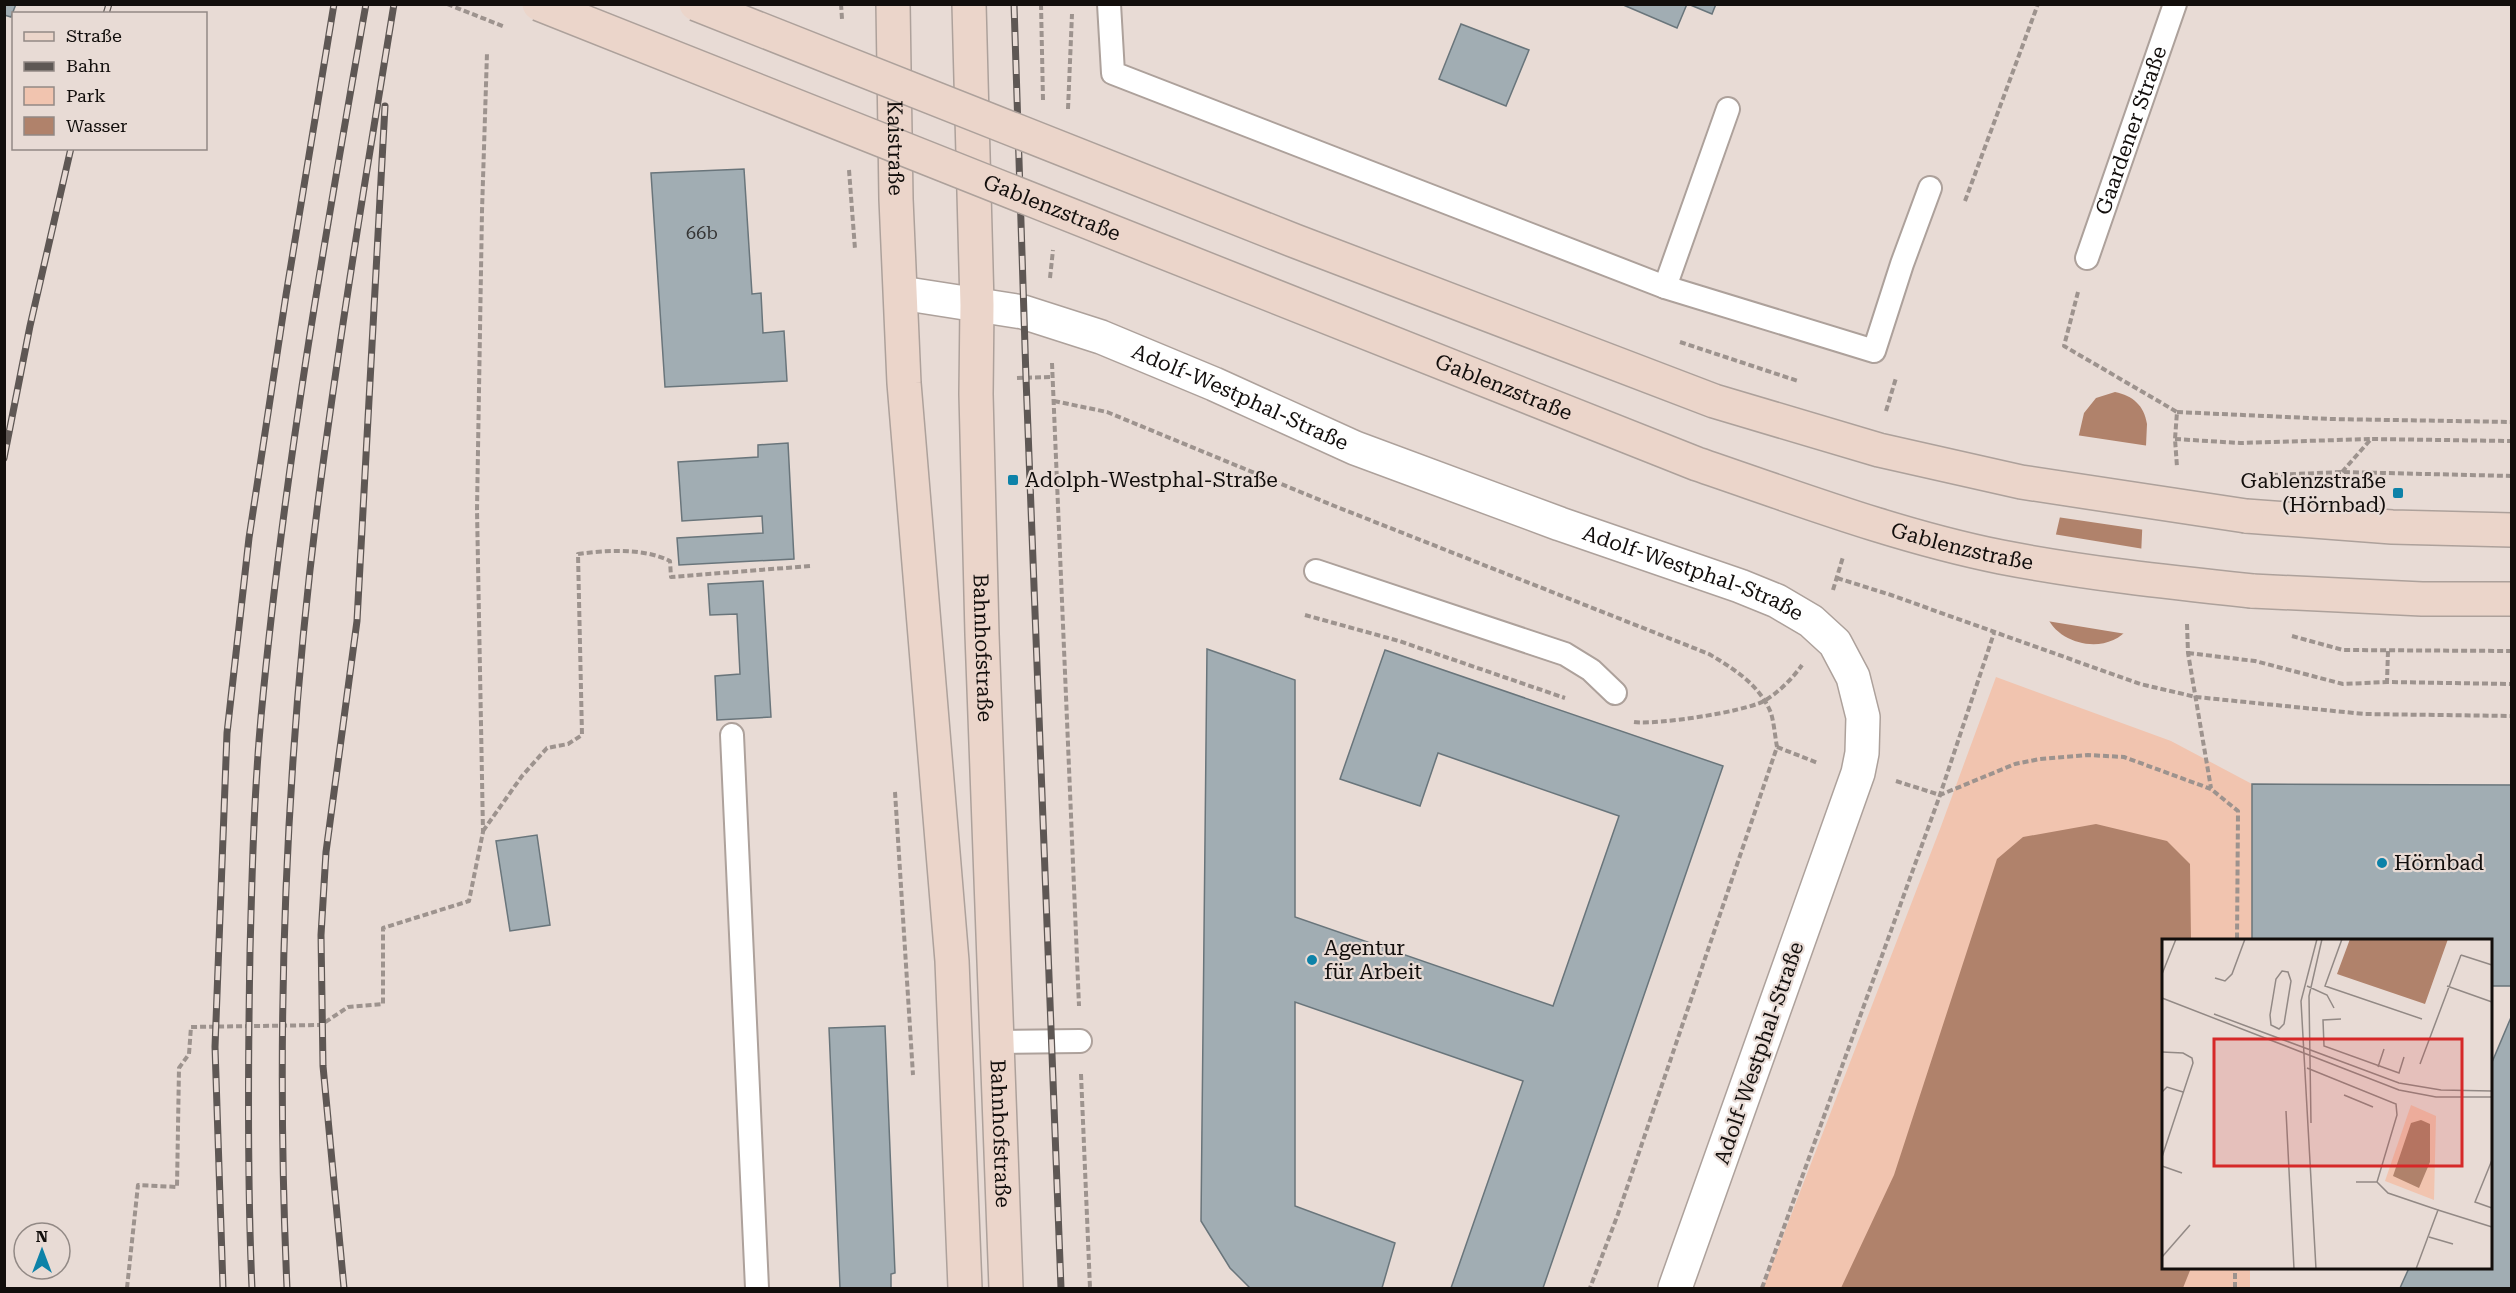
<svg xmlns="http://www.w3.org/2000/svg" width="2516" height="1293" viewBox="0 0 2516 1293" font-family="'Roboto Serif',serif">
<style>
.green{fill:#f1c4af}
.water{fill:#b0826b}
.pier{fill:#e8dbd5}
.building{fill:#a1adb3;stroke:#69757b;stroke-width:1.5}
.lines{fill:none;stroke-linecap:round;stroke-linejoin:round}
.lane-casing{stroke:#ada19b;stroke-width:26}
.street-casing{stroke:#ada19b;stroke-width:36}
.secondary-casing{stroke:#ada19b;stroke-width:36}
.path{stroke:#9d938e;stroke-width:4;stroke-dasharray:6 3;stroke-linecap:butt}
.lane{stroke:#fff;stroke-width:22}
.street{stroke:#fff;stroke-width:33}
.secondary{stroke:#ebd5ca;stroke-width:33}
.rail-casing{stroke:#5e5754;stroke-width:7}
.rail{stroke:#e8dbd5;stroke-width:4.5;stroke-dasharray:14;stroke-linecap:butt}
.secondary-bridge-casing{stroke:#ada19b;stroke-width:36;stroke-linecap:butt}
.path-bridge{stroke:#9d938e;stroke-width:4;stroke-dasharray:6 3;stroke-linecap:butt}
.secondary-bridge{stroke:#ebd5ca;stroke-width:33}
.poi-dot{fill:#0d82a8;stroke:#e8dbd5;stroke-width:2}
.labels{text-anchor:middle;stroke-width:4.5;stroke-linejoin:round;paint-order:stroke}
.number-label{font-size:18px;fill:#363636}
.street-label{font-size:21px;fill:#120e0c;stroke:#e8dbd5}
.poi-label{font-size:21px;fill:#120e0c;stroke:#e8dbd5;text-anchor:start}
.inset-road{fill:none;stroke:#928985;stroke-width:1.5}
.view{fill:#d62828;fill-opacity:0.15;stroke:#d62828;stroke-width:3}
.inset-edge{fill:none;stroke:#120e0c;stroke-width:3}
</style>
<rect width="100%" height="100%" fill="#e8dbd5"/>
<!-- green -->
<polygon class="green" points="1996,677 2171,741 2252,784 2252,940 2164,940 2164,1268 2250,1268 2250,1288 1763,1288 1940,829"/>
<!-- water -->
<g class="water">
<path d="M2115 392C2133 396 2144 405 2147 424L2139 600C2136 608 2134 619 2129 627 2109 656 2057 646 2046 614 2044 606 2045 594 2044 586L2084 413 2096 398Z"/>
<polygon points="2096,824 2167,841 2190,864 2191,940 2164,940 2164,1268 2191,1268 2183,1288 1841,1288 1894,1175 1997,859 2023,837"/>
</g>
<!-- pier -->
<g class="pier">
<polygon points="2076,435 2149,446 2145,530 2057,517"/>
<polygon points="2053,534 2144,549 2142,600 2138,615 2126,634 2047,621 2040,600 2041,585"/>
</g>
<!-- building -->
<g class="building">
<polygon points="4,4 16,4 11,17 4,15"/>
<polygon points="1621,4 1687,4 1677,28"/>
<polygon points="1688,4 1716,4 1712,14"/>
<polygon points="1461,24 1529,50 1506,106 1439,79"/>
<polygon points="744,169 752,294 761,293 763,333 784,331 787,381 665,387 651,173"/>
<polygon points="788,443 794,559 679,565 677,538 763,533 762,516 682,521 678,462 758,457 758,445"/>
<polygon points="763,581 771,717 717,720 715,676 740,674 737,614 710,615 708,584"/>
<polygon points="1207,649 1295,680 1295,917 1553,1006 1619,816 1438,753 1420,806 1340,779 1385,650 1723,766 1543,1288 1451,1288 1523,1081 1295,1002 1295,1206 1395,1243 1382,1288 1250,1288 1230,1268 1201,1221"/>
<polygon points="2252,784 2512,785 2512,986 2490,986 2490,940 2252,940"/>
<polygon points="537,835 550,925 510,931 496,841"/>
<polygon points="2512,1015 2512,1288 2400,1288 2409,1268 2490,1268 2490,1067"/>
<polygon points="885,1026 895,1273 891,1274 891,1288 840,1288 829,1028"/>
</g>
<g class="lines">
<defs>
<g id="lane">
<polyline points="1109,4 1113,73 1665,287 1874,351 1902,264 1930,188"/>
<path id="s1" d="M2087 258 2175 4"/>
<polyline points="1665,287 1728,109"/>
<polyline points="1316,571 1565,654 1591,670 1615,693"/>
<polyline points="732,735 757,1288"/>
<polyline points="996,1042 1080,1041"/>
</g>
<g id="street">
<path id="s2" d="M901 293 1023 312 1101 337 1214 384 1355 448 1560 524 1740 586 1777 601 1811 621 1835 643 1853 677 1863 717 1862 753 1858 773 1675 1288"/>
</g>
<g id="secondary">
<path id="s3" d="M893 4 896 199 904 383 952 961 965 1288"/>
<path id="s4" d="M969 4 977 305 976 394 982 634 1006 1288"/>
<polyline points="2246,516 2392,527 2512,530"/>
<polyline points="2252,591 2422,599 2512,599"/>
</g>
</defs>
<!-- lane casing -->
<use href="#lane" class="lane-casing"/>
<!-- street casing -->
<use href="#street" class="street-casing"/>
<!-- secondary casing -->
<use href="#secondary" class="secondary-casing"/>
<!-- path -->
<g class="path">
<polyline points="841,4 842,19"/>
<polyline points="1041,4 1043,100"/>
<polyline points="1068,109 1072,14"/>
<polyline points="849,170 855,249"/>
<polyline points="1965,201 2038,4"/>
<polyline points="1050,278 1053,250"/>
<polyline points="2078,292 2064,346 2177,412 2175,439 2177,467"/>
<polyline points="1052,363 1079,1006"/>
<polyline points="1017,378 1053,377"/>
<path d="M1054 401 1107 412 1332 505 1709 654C1734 669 1759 684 1771 713 1774 723 1775 736 1777 747L1618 1214 1590 1288"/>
<polyline points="1886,411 1896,378"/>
<polyline points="2177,412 2331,419 2512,422"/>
<polyline points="2175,439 2240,443 2371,439"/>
<polyline points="2342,472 2371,439 2512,441"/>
<polyline points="2272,475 2342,472 2512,476"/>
<polyline points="1837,578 1891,595 2140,684 2196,697 2364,714 2512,716"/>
<polyline points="1833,590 1843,557"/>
<polyline points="1305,615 1399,641 1565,698"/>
<polyline points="2187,624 2188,653 2211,788"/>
<polyline points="2292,636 2343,650 2512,651"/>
<polyline points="2388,651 2387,682 2512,684"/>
<polyline points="2188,653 2255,661 2343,684 2387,682"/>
<path d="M1634 722C1658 725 1743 712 1764 701 1778 693 1793 678 1802 665"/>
<polyline points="1777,747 1818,763"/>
<polyline points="1896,781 1940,795 2015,764 2040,759 2088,755 2124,757 2211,789 2238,811 2237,940"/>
<polyline points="895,792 913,1075"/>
<path d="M483 831 522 776 547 748 568 744 582 735 578 554C607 550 644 548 670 561L671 577 810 566"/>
<polyline points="1081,1074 1090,1288"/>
<polyline points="127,1288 138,1185 177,1187 179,1068 189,1054 191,1027 321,1025 348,1007 383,1004 383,928 469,901 483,832 477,510 482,211 487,53"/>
<polyline points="1762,1288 1940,795 1994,633"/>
<polyline points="2235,1288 2235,1268"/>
</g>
<!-- lane -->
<use href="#lane" class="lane"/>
<!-- street -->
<use href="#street" class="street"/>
<!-- secondary -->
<use href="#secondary" class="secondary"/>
<defs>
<g id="rail">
<polyline points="1014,4 1026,378 1061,1288"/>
<polyline points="106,14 109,4"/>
<polyline points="4,458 30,326 71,148"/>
<polyline points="223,1288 215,1047 227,733 249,538 286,295 334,4"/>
<path d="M252 1288C247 1176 248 1063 250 951 252 873 254 795 261 717 283 478 324 241 366 4"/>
<path d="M287 1288C275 1019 286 746 321 479 342 320 368 162 394 4"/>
<polyline points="344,1288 323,1066 321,935 326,852 357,621 385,106"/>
</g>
</defs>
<!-- rail casing -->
<use href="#rail" class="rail-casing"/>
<!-- rail -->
<use href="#rail" class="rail"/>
<defs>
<g id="secondary-bridge">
<path id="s5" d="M539 4 1697 464C1797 498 1897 536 2001 557 2084 573 2168 582 2252 591"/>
<polyline points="696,4 1295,241 1714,401 1879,450 2021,482 2246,516"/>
</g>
</defs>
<!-- secondary-bridge casing -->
<use href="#secondary-bridge" class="secondary-bridge-casing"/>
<!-- path-bridge -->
<g class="path-bridge">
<polyline points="447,4 505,27"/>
<polyline points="1680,342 1798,381"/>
</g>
<!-- secondary-bridge -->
<use href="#secondary-bridge" class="secondary-bridge"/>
</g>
<!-- markers -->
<g class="poi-dot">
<rect x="1007" y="474" width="12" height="12" rx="3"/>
<rect x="2392" y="487" width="12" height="12" rx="3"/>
<circle cx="2382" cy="863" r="6"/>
<circle cx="1312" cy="960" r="6"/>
</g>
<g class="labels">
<!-- number labels -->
<g class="number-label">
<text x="702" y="239">66b</text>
</g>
<!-- street labels -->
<g class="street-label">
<text dy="7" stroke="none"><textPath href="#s1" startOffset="135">Gaardener Straße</textPath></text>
<text dy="7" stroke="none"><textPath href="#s3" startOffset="144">Kaistraße</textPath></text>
<text dy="7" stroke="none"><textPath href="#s5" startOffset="552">Gablenzstraße</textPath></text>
<text dy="7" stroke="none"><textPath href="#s5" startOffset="1038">Gablenzstraße</textPath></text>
<text dy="7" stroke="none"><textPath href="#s2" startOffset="357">Adolf-Westphal-Straße</textPath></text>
<text dy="7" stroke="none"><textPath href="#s5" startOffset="1524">Gablenzstraße</textPath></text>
<text dy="7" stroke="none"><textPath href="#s2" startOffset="843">Adolf-Westphal-Straße</textPath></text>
<text dy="7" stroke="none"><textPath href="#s4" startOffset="644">Bahnhofstraße</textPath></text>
<text transform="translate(1759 1053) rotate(-71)" y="7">Adolf-Westphal-Straße</text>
<text dy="7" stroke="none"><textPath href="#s4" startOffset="1130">Bahnhofstraße</textPath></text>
</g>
<!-- poi labels -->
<g class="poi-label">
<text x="1025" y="487">Adolph-Westphal-Straße</text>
<text x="2386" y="488" text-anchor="end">Gablenzstraße<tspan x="2386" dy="24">(Hörnbad)</tspan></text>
<text x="2394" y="870">Hörnbad</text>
<text x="1324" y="955">Agentur<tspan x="1324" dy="24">für Arbeit</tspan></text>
</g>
</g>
<!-- overview -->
<g transform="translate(2162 939)">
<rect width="330" height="330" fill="#e8dbd5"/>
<path d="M249 166 274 177 272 261 223 242Z" fill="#f1c4af"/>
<path d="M188 0H286L263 65 175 35ZM259 181 268 185V223L257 249 231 237 249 184Z" fill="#b0826b"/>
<path class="inset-road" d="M180 0 163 47 260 80M299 16 330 26M120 32 126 33 129 42 122 85 117 90 109 86 108 76 114 40ZM0 35 14 0M53 39 63 42 70 35 83 0M145 47 165 56 172 69M285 47 330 63M0 59 237 151 274 158H330M52 75 237 144 279 151 330 152M179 80 161 81 162 107 237 134 242 118M0 113 21 114 30 119 31 124 0 218M258 125 299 16M216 128 222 110M145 129 234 165 235 176 215 243 226 254 276 271 254 330M0 153 5 148 21 153M182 156 211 168M124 172 132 330M149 184 147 57 160 0M330 221 313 263 330 269M0 227 20 234M194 243H215M276 271 330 288M267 298 291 305M0 318 28 286M154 330 139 62 155 0"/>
<path class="view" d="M52 100H300V227H52Z"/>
<rect width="330" height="330" class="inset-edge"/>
</g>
<!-- border -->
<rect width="2516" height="1293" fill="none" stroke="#120e0c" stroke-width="12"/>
<!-- legend -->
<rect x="12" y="12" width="195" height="138" fill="#e8dbd5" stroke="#928985" stroke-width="1.5"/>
<rect x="24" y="32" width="30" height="9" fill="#ebd5ca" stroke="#928985" stroke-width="1.5"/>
<text x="66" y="42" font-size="18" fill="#120e0c">Straße</text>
<rect x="24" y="62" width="30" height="9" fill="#5e5754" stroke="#928985" stroke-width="1.5"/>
<text x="66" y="72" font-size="18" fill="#120e0c">Bahn</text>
<rect x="24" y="87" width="30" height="18" fill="#f1c4af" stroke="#928985" stroke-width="1.5"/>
<text x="66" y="102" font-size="18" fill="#120e0c">Park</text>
<rect x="24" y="117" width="30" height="18" fill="#b0826b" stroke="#928985" stroke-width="1.5"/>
<text x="66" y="132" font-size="18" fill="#120e0c">Wasser</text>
<!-- north arrow -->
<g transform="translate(42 1251)"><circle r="28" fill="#e8dbd5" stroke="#928985" stroke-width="1.5"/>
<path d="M0-4.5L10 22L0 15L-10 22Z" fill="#0d82a8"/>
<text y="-9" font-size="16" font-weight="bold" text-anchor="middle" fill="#120e0c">N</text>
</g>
</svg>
